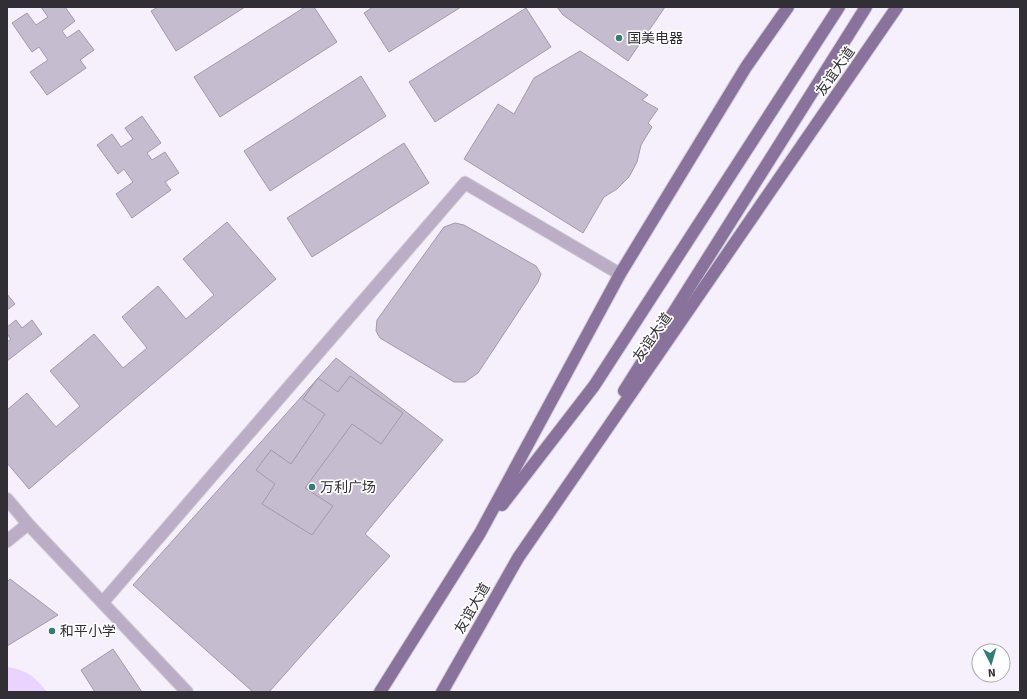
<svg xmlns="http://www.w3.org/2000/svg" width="1027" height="699" viewBox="0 0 1027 699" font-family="Signika,'Noto Sans SC',sans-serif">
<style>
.green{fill:#ead3fe}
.building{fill:#c6bccf;stroke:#a399ab}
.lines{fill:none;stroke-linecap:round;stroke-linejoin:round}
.minor-casing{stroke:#d3cdd8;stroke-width:14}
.major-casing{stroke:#d3cdd8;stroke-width:14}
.minor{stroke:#baadc5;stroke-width:12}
.major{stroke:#89729c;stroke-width:12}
.poi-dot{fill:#347c75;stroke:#fff;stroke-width:1.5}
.labels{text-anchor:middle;stroke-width:3.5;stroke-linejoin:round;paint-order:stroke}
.poi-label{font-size:14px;fill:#322e36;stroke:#fff;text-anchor:start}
.street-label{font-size:14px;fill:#322e36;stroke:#fff}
</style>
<rect width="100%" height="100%" fill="#f6f0fc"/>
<!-- green -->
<path class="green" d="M7 667C27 670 35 677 47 692H7Z"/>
<!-- building -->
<g class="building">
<polygon points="41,7 65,7 75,21 62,31 67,38 79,30 94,50 80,60 86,68 47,95 30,72 48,60 39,47 32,52 12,23 27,13 36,25 48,17"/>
<polygon points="158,7 245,7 176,51 151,11"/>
<polygon points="305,7 314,7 337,42 220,117 194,77"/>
<polygon points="373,7 461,7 389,52 364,13"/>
<polygon points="557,7 665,7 628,61 563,15"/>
<polygon points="526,8 551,47 435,122 409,82"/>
<polygon points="580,51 648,95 642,100 658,109 648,123 652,127 641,145 637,162 629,177 617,189 604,197 583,233 464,159 498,104 514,114 534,78"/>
<polygon points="361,76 386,116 270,191 244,151"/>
<polygon points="142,116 161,143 147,153 152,160 165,152 179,173 165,182 171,190 132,218 116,194 133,182 124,169 118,174 97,145 112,134 121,147 133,139 125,128"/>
<polygon points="404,143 429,183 312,257 287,218"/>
<polygon points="227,222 276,279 29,489 7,463 7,410 27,393 56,427 80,406 50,371 94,334 123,368 147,348 122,317 158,286 186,319 214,295 183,259"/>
<polygon points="455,223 464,225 536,266 541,274 538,282 478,373 465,382 454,382 380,338 376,331 377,320 444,227"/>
<polygon points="7,294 15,304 7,310"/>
<polygon points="16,320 22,328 32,320 42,334 7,361 7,342 11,339 7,334 7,327"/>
<polygon points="336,358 443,440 365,534 390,556 269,692 253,692 133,585"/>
<polygon points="350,376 403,413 381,444 352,424 305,488 333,506 312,535 262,504 275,484 256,470 271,450 291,464 325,414 303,399 318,378 338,392"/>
<polygon points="10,579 58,615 7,646 7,582"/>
<polygon points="113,649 142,692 95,692 81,670"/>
</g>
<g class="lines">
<defs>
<g id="minor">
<polyline points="7,499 28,524 187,692"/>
<polyline points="7,541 28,524"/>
<polyline points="103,602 465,183 620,274"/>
</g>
<g id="major">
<polyline points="624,391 866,7"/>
<polyline points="502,505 594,386 839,7"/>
<polyline points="380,692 480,533 620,274 746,67 788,7"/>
<polyline points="442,692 518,558 897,7"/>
</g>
</defs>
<!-- minor casing -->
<use href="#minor" class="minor-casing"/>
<!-- major casing -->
<use href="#major" class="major-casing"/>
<!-- minor -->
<use href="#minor" class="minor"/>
<!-- major -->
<use href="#major" class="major"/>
</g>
<!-- markers -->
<g class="poi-dot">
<circle cx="619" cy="38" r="4"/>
<circle cx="312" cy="487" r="4"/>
<circle cx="52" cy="631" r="4"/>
</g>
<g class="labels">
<!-- poi labels -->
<g class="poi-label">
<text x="627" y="43">国美电器</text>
<text x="320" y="492">万利广场</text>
<text x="60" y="636">和平小学</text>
</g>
<!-- street labels -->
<g class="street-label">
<text transform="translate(835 71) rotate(-55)" y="5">友谊大道</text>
<text transform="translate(652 337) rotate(-55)" y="5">友谊大道</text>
<text transform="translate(472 608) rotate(-60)" y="5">友谊大道</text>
</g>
</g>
<!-- border -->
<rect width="1027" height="699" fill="none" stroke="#322e36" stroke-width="16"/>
<!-- north arrow -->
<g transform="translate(991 663) rotate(175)"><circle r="19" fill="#ffffff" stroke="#adabaf"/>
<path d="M0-3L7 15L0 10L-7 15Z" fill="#347c75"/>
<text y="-6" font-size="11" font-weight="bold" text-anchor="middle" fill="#322e36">N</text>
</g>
</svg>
